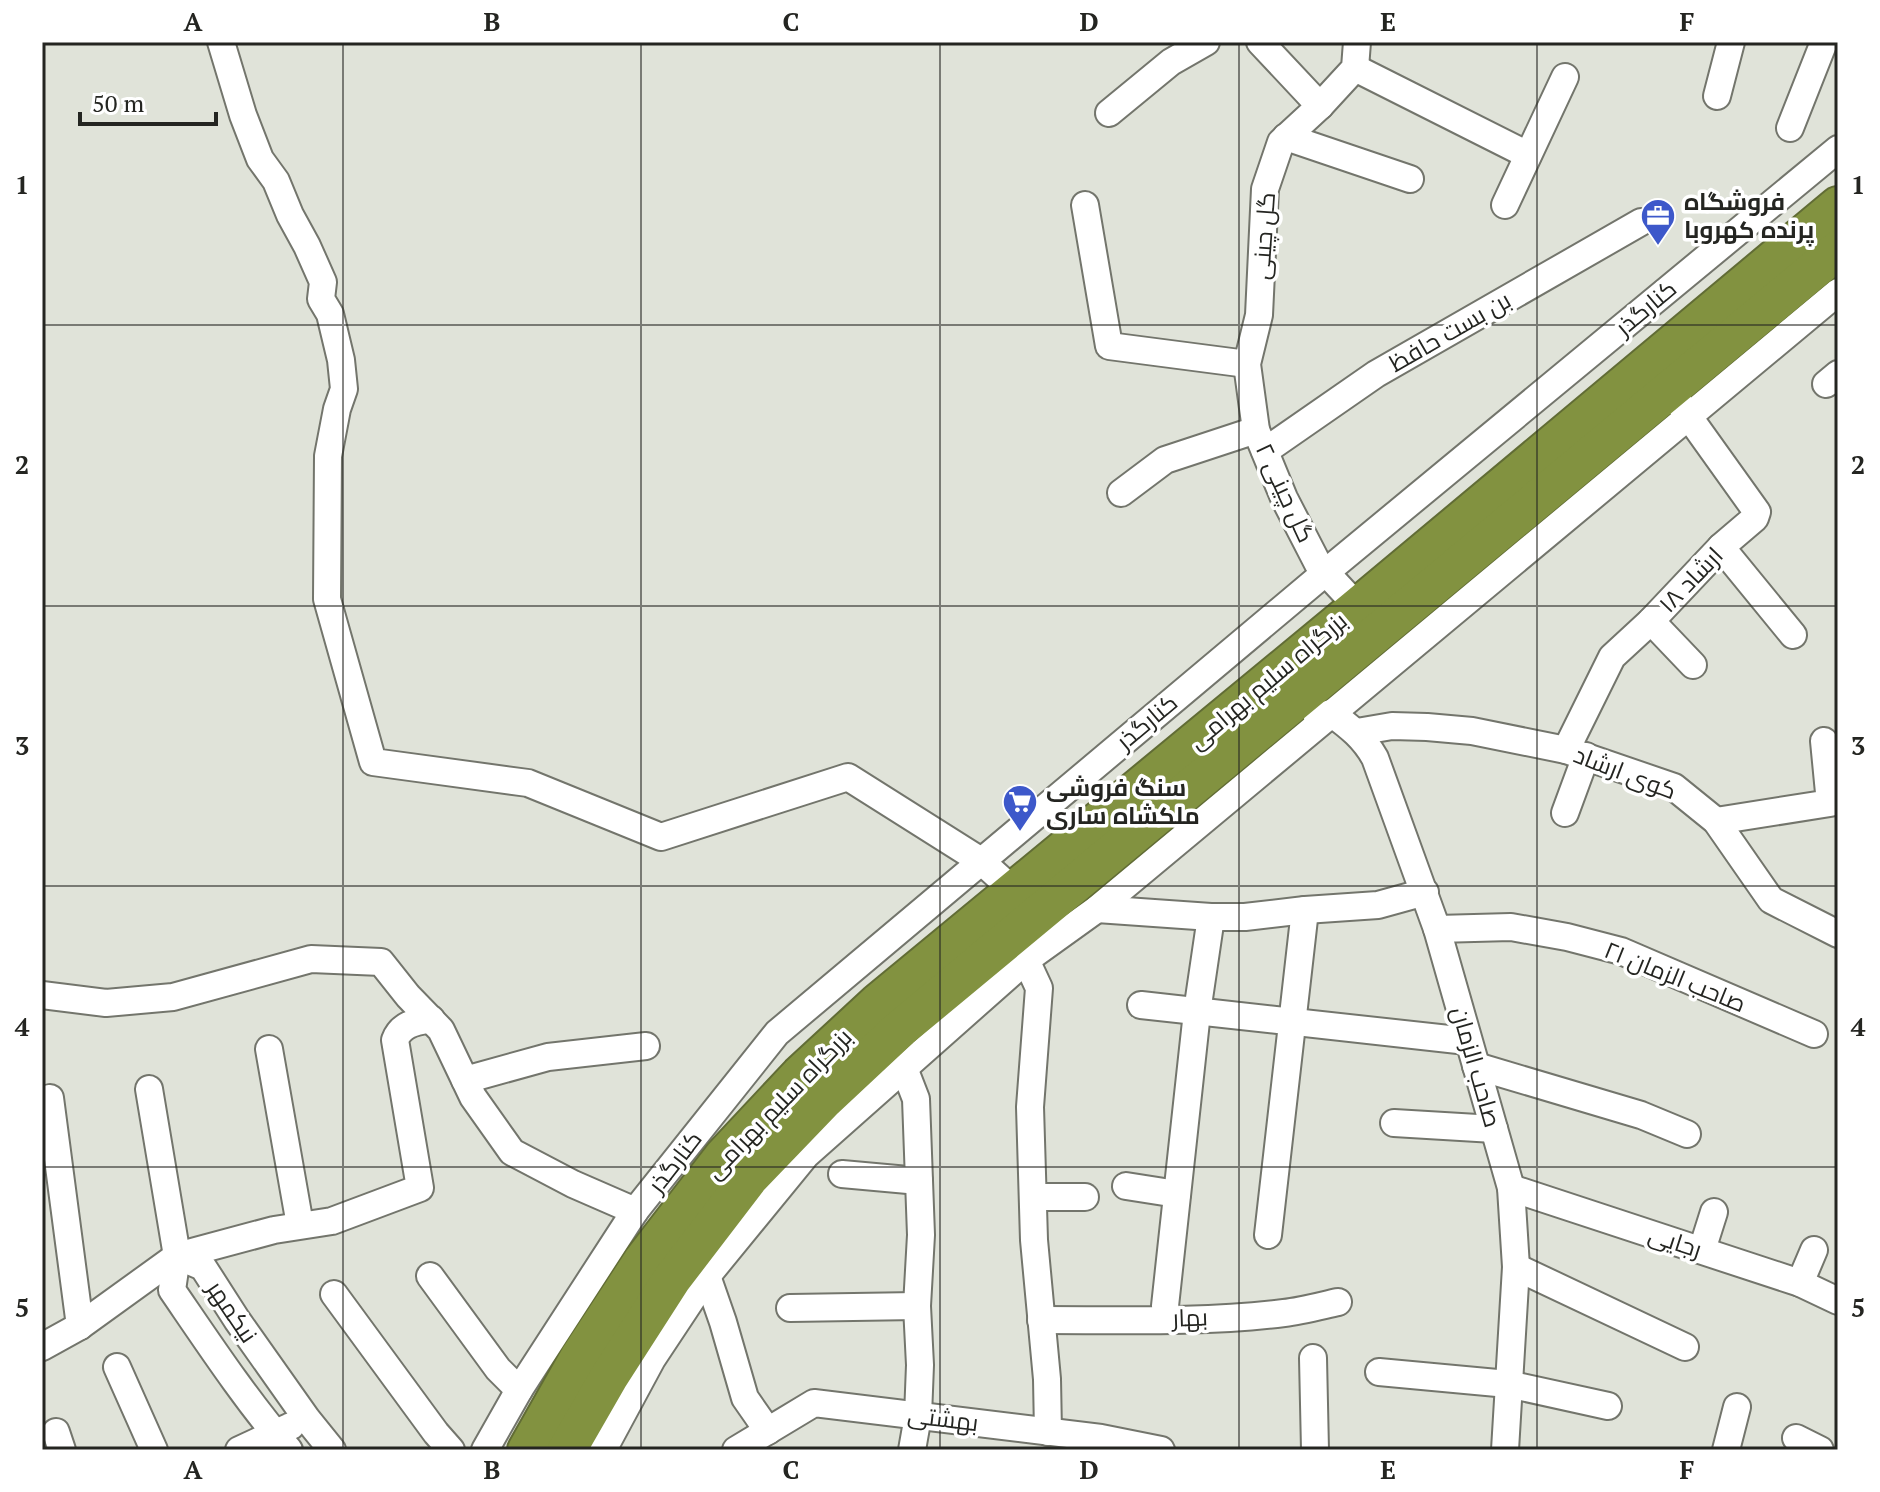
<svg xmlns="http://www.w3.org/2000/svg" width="1880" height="1492" viewBox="0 0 1880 1492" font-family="'PT Serif',Cairo,serif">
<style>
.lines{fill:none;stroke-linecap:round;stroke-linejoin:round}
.minor-casing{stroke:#73756c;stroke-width:30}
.highway-casing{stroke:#616c35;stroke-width:42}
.minor{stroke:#fff;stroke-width:26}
.highway{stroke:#829240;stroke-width:38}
.grid{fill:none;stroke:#242521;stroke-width:2;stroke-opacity:0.55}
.labels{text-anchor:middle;stroke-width:7;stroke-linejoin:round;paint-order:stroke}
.poi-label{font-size:24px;font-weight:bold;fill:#242521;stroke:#fff;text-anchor:start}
.street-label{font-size:24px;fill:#242521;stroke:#fff}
.neatline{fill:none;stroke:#242521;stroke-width:3}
.grid-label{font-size:26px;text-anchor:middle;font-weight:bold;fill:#242521}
</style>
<rect width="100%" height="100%" fill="#e0e3d9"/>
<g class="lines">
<defs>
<g id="minor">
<polyline points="221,42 243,115 260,159 276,181 290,215 307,246 323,282 321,299 330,314 341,360 344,389 337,409 328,456 327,599 373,762 528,783 661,837 848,777 981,861 1014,891"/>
<polyline points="1260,42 1320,106"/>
<polyline points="1357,42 1355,68 1320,106 1281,142 1265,189 1259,315 1247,364 1256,430 1284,498 1318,564 1358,607"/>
<polyline points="1355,68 1528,155"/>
<polyline points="1717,96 1731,42"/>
<polyline points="1109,113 1171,62 1206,42"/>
<polyline points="1790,128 1824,42"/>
<polyline points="1286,137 1410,179"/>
<polyline points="1085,205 1109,346 1247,364"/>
<polyline points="1505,205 1565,77"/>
<polyline points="1826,384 1838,374"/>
<polyline points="1265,451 1376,374 1641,222"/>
<polyline points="1121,493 1165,460 1256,430"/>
<polyline points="1721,547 1793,635"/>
<polyline points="1651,621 1693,665"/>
<path d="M1317 717 1331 713C1350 727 1364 738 1375 758L1437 929 1511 1188 1516 1267 1505 1450"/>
<polyline points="1357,732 1392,726 1427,727 1472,731 1566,750 1674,787 1716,821 1771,900 1838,934"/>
<polyline points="1566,750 1612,657 1651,621 1721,547 1755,518 1757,512 1679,403"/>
<polyline points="1565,813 1586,756"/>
<polyline points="1716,821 1830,803 1824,741"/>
<polyline points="1097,909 1211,917 1245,917 1305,910 1378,905 1425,892"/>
<polyline points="1437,929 1511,927 1567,937 1621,951 1814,1034"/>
<polyline points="1026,960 1039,988 1030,1107 1034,1240 1047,1379 1048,1432"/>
<polyline points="42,995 106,1003 173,997 311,959 381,962 408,996 441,1030 473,1097 512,1152 573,1184 635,1211"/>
<polyline points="1141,1005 1467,1041"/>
<polyline points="269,1049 300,1225"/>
<polyline points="1476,1066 1641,1115 1687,1134"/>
<polyline points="904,1068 916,1099 921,1235 917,1306 920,1365 918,1416 912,1450"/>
<polyline points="465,1080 548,1057 646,1046"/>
<path d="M149 1089 177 1256 172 1290C209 1344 246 1400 289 1450"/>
<polyline points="50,1098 80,1326"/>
<polyline points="1394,1123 1494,1129"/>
<polyline points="842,1174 919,1181"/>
<polyline points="1126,1186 1177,1194"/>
<polyline points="1511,1188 1800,1283 1838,1301"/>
<polyline points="1033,1197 1085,1197"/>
<polyline points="1268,1235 1305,910"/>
<polyline points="1702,1250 1714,1212"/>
<polyline points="177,1256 203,1267 237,1320 307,1419 332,1450"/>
<polyline points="1516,1267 1685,1347"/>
<polyline points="430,1276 498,1369 519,1390"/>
<polyline points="707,1276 723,1322 745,1398 768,1431"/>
<polyline points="1800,1283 1814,1250"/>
<polyline points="334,1294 436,1433 451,1450"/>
<polyline points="790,1308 917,1306"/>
<path d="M1041 1320C1121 1320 1203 1323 1284 1313 1302 1311 1320 1306 1338 1302"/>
<polyline points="1169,1320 1165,1306 1197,1012 1211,917"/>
<path d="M42 1347 80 1326 177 1256 274 1230 332 1221 420 1188 395 1040C401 1024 415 1022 431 1019"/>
<polyline points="1313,1358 1315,1450"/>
<polyline points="117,1367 154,1450"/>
<polyline points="1379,1372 1508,1384 1608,1406"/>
<polyline points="56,1432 62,1450"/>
<polyline points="1796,1438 1820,1450"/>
<polyline points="239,1450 291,1426"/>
<polyline points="485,1450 519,1390 635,1211 777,1033 1326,572 1838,149"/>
<polyline points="603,1450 652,1359 707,1276 806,1155 1026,960 1097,909 1838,292"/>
<polyline points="736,1450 814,1403 1101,1438 1161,1450"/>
<polyline points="1726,1450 1737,1407"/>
</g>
<g id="highway">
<polyline points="527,1450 579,1358 642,1262 724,1156 800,1075 878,1003 1358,607 1838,206"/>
<polyline points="567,1450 609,1377 672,1279 750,1177 824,1100 900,1029 1838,250"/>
</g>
</defs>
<!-- minor casing -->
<use href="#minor" class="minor-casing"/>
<!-- highway casing -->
<use href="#highway" class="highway-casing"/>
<!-- minor -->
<use href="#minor" class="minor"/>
<!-- highway -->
<use href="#highway" class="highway"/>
</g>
<!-- grid -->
<path class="grid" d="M343 42V1450M641 42V1450M940 42V1450M1239 42V1450M1537 42V1450M42 325H1838M42 606H1838M42 886H1838M42 1167H1838"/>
<!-- icons -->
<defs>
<symbol id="office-pin" viewBox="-11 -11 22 30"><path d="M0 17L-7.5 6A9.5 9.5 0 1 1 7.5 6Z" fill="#3d58ca" stroke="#fff"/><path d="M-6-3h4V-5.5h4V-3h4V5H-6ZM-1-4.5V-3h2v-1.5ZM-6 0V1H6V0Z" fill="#fff"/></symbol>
<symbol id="supermarket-pin" viewBox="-11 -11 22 30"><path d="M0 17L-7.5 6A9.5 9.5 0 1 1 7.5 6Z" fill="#3d58ca" stroke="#fff"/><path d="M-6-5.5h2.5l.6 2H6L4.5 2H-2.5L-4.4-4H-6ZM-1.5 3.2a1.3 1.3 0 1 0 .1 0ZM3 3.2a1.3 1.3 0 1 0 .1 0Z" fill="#fff"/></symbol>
</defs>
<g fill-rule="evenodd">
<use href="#office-pin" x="1638" y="196" width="40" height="54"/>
<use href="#supermarket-pin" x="1000" y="782" width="40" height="54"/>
</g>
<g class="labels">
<!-- poi labels -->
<g class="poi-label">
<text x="1684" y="210">فروشگاه<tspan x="1684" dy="28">پرنده کهروبا</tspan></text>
<text x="1046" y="796">سنگ فروشی<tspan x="1046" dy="28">ملکشاه ساری</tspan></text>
</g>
<!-- street labels -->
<g class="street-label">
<text transform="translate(1264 236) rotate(-86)" y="8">گل چینی</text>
<text transform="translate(1646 308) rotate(-40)" y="8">کنارگذر</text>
<text transform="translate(1450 332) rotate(-30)" y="8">بن بست حافظ</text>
<text transform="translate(1285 493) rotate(65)" y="8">گل چینی ۲</text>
<text transform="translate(1691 580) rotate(-46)" y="8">ارشاد ۱۸</text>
<text transform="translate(1268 681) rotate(-40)" y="8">بزرگراه سلیم بهرامی</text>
<text transform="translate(1147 722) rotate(-40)" y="8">کنارگذر</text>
<text transform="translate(1625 773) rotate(21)" y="8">کوی ارشاد</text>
<text transform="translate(1675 977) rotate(22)" y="8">صاحب الزمان ۲۱</text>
<text transform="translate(1476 1067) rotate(74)" y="8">صاحب الزمان</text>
<text transform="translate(779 1104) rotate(-46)" y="8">بزرگراه سلیم بهرامی</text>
<text transform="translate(675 1162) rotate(-52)" y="8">کنارگذر</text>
<text transform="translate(1675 1242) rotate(18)" y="8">رجایی</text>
<text transform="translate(232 1312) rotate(56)" y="8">نیکمهر</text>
<text transform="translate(1190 1318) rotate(-2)" y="8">بهار</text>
<text transform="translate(943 1419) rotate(7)" y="8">بهشتی</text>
</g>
</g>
<!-- border -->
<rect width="1880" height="1492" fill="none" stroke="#ffffff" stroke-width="88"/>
<!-- scale -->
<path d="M80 112v12h136v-12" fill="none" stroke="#242521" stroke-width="4"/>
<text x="92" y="112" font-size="24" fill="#242521" stroke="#ffffff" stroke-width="6" paint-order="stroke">50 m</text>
<rect x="44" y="44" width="1792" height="1404" class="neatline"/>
<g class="grid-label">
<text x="193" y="31">A</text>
<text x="492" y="31">B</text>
<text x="791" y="31">C</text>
<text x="1089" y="31">D</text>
<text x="1388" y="31">E</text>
<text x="1687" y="31">F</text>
<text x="22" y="194">1</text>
<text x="1858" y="194">1</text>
<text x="22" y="474">2</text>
<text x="1858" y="474">2</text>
<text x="22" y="755">3</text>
<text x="1858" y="755">3</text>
<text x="22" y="1036">4</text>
<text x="1858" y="1036">4</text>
<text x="22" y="1317">5</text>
<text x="1858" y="1317">5</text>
<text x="193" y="1479">A</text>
<text x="492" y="1479">B</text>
<text x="791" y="1479">C</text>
<text x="1089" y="1479">D</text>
<text x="1388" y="1479">E</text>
<text x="1687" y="1479">F</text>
</g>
</svg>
